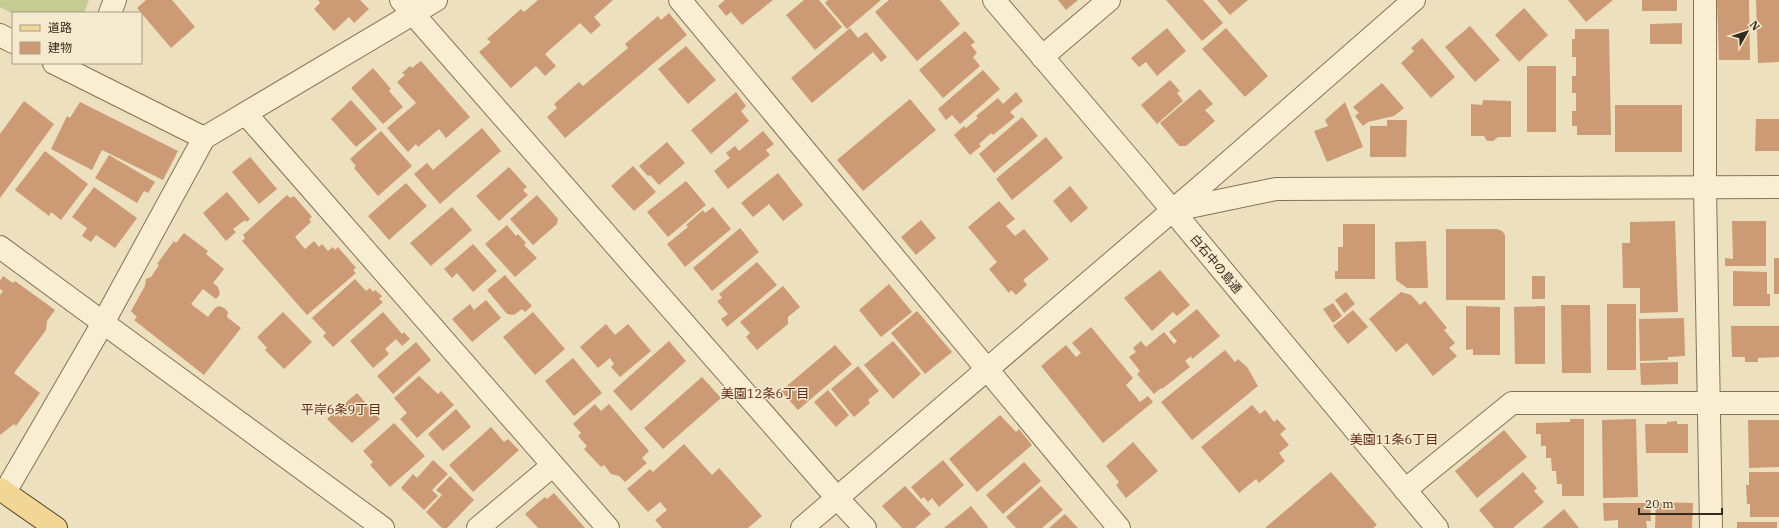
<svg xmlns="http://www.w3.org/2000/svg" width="1779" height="528" viewBox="0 0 1779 528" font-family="'IBM Plex Serif','Noto Sans JP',serif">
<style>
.green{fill:#c4cb93}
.building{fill:#cc9a74}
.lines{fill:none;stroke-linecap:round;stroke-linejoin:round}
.minor-casing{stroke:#867157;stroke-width:24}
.tertiary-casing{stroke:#867157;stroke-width:24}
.primary-casing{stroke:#533f2c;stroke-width:24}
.minor{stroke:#f9eed2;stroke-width:22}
.tertiary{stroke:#f9eed2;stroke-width:22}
.primary{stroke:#f2d696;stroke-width:22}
.labels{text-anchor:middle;stroke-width:3;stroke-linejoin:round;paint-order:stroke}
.street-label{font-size:12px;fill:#35291c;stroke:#f5eace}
.neighbourhood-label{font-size:13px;fill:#622b1b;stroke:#f5eace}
</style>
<rect width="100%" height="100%" fill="#ede0bf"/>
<!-- green -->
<polygon class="green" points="0,0 89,0 84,13 13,14 0,7"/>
<!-- building -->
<g class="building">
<polygon points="146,0 172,0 195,27 171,48 137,8"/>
<polygon points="318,0 360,0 369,9 354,23 349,17 334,31 314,9 320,3"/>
<polygon points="538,0 613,0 594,17 601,25 591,34 580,23 545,54 556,66 545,76 536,66 511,88 479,52 491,42 487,39 521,9 524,12"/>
<polygon points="725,0 773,0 742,25 731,12 726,16 718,6"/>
<polygon points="804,0 819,0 842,27 815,50 786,15"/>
<polygon points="828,0 881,0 847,29 825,3"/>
<polygon points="889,0 940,0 960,24 917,61 875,12"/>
<polygon points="1058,0 1078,0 1066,10"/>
<polygon points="1166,0 1203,0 1223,23 1202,41"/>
<polygon points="1217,0 1248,0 1230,15"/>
<polygon points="1568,0 1613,0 1586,22"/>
<rect x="1642" y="0" width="35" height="11"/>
<polygon points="1717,0 1749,0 1750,60 1719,60"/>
<polygon points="1756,0 1779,0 1779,62 1758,63"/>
<polygon points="1524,8 1548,35 1519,62 1495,35"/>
<polygon points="669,13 687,35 565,138 547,117 557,108 554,104 579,82 583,86 628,48 625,44 658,16 661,20"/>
<polygon points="1682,23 1682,44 1650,44 1650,24"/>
<polygon points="1470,26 1500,60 1475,82 1445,47"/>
<polygon points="850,28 858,38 866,32 887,57 881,62 873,52 812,103 791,78"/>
<polygon points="1167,28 1186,51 1157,76 1146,62 1139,67 1131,58"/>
<polygon points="1226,28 1268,76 1245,97 1202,49"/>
<polygon points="1575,29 1609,29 1611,135 1577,135 1577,126 1572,126 1572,111 1576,111 1576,93 1572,93 1572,76 1576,76 1576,57 1572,57 1572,39 1575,39"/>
<polygon points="965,31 975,42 971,45 977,53 973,57 980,66 943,98 919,70"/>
<polygon points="1422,38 1455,77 1431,98 1401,63 1414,51 1411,48"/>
<polygon points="686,46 716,80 688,104 658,69"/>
<polygon points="421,61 470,117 446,138 439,129 418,147 416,144 408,152 387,128 416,103 397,82 405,75 402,73 410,66 412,68"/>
<rect x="1527" y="66" width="29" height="66"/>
<polygon points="373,68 391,89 389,91 403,107 383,124 351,88"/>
<polygon points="983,70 1000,89 960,124 952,115 946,120 938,109"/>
<polygon points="1170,80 1180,91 1177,93 1183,101 1157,124 1141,105"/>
<polygon points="1382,83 1404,108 1394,116 1368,122 1363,126 1355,116 1359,113 1353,107"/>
<polygon points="1200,89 1213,104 1205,110 1215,121 1186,146 1179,146 1160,123"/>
<polygon points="736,92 746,106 741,111 749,121 711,154 691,130"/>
<polygon points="1016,92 1023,101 1010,112 1015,117 993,135 991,133 979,144 981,146 970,155 954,135 964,126 966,128 978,118 976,116 998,98 1003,104"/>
<polygon points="910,99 936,130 863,191 837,160"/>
<polygon points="351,100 377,129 356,147 331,119"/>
<polygon points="1483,100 1511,101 1511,137 1498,137 1493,141 1487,141 1484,136 1471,136 1471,104 1482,105"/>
<polygon points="24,101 54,124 0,198 0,134"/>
<polygon points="80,102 178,151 163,180 102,150 92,170 51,149 67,116 70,118"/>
<polygon points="1345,102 1363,147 1327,162 1314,131 1328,126 1325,120"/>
<rect x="1615" y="105" width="67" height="47"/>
<polygon points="1022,117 1038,136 994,173 979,154"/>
<polygon points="1756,119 1779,119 1779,151 1755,151"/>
<polygon points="1387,120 1407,120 1406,157 1370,157 1370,126 1387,126"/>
<polygon points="482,128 501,151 440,204 414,174 427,163 433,170"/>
<polygon points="381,131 412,166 378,196 354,168 356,166 350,159"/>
<polygon points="763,131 774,144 766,150 770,155 728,189 714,171 730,158 726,153 735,146 739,151"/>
<polygon points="1046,137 1063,158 1012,200 996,179"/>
<polygon points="667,142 685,163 659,185 650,175 648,176 639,166"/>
<polygon points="45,151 88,184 61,220 51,212 49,216 15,190"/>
<polygon points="109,155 155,182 148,193 144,191 137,203 95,178"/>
<polygon points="250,157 277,189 259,204 232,172"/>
<polygon points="633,166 656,192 634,211 611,186"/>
<polygon points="509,167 527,187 523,190 528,195 499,221 476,196"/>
<polygon points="778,173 803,205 783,221 769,204 753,217 741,203"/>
<polygon points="686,181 706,205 668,237 647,212"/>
<polygon points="406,183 427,206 389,240 368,216"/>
<polygon points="1070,186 1088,208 1071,223 1053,201"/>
<polygon points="94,187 137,218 115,248 96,235 91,242 82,236 87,228 72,217"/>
<polygon points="227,192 250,219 246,222 245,220 233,229 236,232 226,241 203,213"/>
<polygon points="287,195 290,198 294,196 312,217 309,219 311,222 295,237 305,249 314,241 319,247 322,244 328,251 333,247 335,250 338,247 356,268 353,270 356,273 307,315 242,241 245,238 243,235"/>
<polygon points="537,195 558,219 557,224 533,245 510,219"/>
<polygon points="999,201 1015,219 1006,226 1015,236 1024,229 1049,259 1023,280 1027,285 1016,295 1011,290 1009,293 989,269 997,262 968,227"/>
<polygon points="452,207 472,230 431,266 410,243"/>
<polygon points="713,207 731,229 685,267 667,244 688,227 686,225 703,210 705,213"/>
<polygon points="921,220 936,238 916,255 901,237"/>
<polygon points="1675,221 1678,312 1640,313 1640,288 1623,288 1622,243 1630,243 1630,222"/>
<polygon points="1732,221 1766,221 1766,266 1725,266 1725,258 1733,259"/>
<polygon points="1343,224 1375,224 1375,279 1335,279 1335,271 1338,271 1338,247 1343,247"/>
<polygon points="507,225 516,236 518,234 526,243 524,245 537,258 515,277 485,244"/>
<polygon points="740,228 759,252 712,291 693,268"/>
<polygon points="1446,229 1497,229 1502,231 1505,235 1505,300 1446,300"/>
<polygon points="184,233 208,251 206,254 224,269 213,283 218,287 220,294 216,299 203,289 191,304 208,317 215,308 219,306 224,308 228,312 227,317 241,328 204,375 134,320 137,317 131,311 145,286 146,279 151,277 159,265 157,264 174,241 176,243"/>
<polygon points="1426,241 1428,288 1407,288 1396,280 1395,242"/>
<polygon points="473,244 497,271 473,292 457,273 452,278 444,269"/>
<rect x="1774" y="258" width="5" height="36"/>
<polygon points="757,262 777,285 727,327 721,319 728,314 717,301 722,298 719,294"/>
<polygon points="1160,270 1190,305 1177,316 1173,312 1152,331 1124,298"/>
<polygon points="1733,271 1767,272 1767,294 1770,294 1770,306 1733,306"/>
<polygon points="505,275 532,306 525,312 522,309 514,315 507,314 487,290"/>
<polygon points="3,276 13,283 15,281 55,310 47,321 46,330 14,373 40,393 16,426 14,424 0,435 0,295 3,291 0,289 0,281"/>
<rect x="1532" y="276" width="13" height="23"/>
<polygon points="355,279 366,291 370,288 373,292 375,290 382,296 379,299 383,302 333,347 323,336 326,333 312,318"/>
<polygon points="889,284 912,312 881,337 859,310"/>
<polygon points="783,286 800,307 788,317 788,324 757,350 746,337 750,333 740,322"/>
<polygon points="1346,292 1355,304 1344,313 1335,300"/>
<polygon points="1401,292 1411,295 1420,305 1425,301 1447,328 1444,330 1455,343 1449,348 1457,356 1433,376 1407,343 1396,352 1369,319"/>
<polygon points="486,300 501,318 472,342 452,319 470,304 474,310"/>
<polygon points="1333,303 1342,316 1333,323 1323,309"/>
<rect x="1607" y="304" width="29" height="66"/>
<polygon points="1561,305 1590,305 1591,373 1562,373"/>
<polygon points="1466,306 1500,307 1500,355 1473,355 1473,349 1466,350"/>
<polygon points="1545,306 1545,364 1515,364 1514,307"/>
<polygon points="1197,309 1220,336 1192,359 1191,356 1185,361 1190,367 1162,389 1161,388 1154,394 1137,374 1140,371 1129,357 1136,352 1133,348 1141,341 1146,347 1164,332 1174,344 1177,341 1169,332"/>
<polygon points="1353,310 1368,327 1348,344 1333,326"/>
<polygon points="917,311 952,352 925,374 891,333"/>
<polygon points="283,312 312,342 284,369 265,350 267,348 257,337"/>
<polygon points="383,312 402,334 404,332 410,339 402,346 396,339 385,349 389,354 373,368 350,341"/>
<polygon points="533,312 565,349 535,375 503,337"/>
<polygon points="1684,318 1685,356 1668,357 1668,360 1640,361 1639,319"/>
<polygon points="606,324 615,335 628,324 651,351 620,377 611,367 614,364 610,358 598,368 580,347"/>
<polygon points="1731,326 1779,326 1779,357 1758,358 1758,362 1745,362 1745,357 1732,357"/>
<polygon points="1091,327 1133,378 1126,385 1140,402 1148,396 1153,402 1103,443 1041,366 1066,345 1076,357 1081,353 1072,343"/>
<polygon points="669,341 686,361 631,411 613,391"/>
<polygon points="893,341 921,374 893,399 864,365"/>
<polygon points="416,342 431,360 393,394 377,376"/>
<polygon points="835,345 852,364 798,410 781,391"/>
<polygon points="1225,350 1235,362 1238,359 1247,367 1258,386 1192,440 1161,402"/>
<polygon points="573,358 602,393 574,416 545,381"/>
<polygon points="1678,362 1678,384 1641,385 1640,363"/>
<polygon points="858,366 879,391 868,400 870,403 854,417 831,389"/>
<polygon points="419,376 438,394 441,391 454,405 417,438 400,419 407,413 394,398"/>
<polygon points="702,377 721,398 663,449 644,428"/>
<polygon points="828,390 849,415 836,427 814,402"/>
<polygon points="357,393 380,419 352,443 327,419"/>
<polygon points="595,404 601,411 609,404 649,451 642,458 647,463 625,482 619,476 611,474 604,465 601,467 584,449 587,446 578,436 581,433 573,424"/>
<polygon points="1252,405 1260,414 1265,410 1274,422 1277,419 1286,429 1280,434 1289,445 1279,453 1285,461 1259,483 1256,479 1239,493 1201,447"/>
<polygon points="456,409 471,427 443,451 428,434"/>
<polygon points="1000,415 1016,432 1019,429 1032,445 977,492 949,459"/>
<polygon points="1570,419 1584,419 1584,496 1562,496 1562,484 1557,484 1556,471 1552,471 1551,458 1546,458 1546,446 1541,446 1541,434 1536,434 1536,423 1570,422"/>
<polygon points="1636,419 1638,497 1603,498 1602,420"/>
<polygon points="1748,420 1779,420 1779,467 1749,468"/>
<polygon points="1677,421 1677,424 1688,424 1688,453 1646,453 1645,424 1667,424 1667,422"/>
<polygon points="394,423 425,456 390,487 370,465 373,462 363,451"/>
<polygon points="491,427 504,442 508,439 519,450 473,492 449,465"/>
<polygon points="1504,430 1527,457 1477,498 1455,471"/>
<polygon points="1133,442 1158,471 1126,498 1116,485 1119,482 1106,466"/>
<polygon points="684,444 712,475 719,468 762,516 748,528 662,528 655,520 667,510 660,502 648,512 627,489 650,469 653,472"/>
<polygon points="433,460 448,474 432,490 438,496 424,510 401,488 413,474 417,478"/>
<polygon points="943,460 964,485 939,507 932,498 928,502 924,497 921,499 911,487"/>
<polygon points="1024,462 1041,481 1003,514 986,495"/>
<polygon points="1331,472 1377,525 1373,528 1265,528"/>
<polygon points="1523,472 1537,488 1534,491 1544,502 1513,528 1494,528 1479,510"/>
<polygon points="1749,472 1779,472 1779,517 1750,517 1750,504 1747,504 1746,485 1749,485"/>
<polygon points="450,476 474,500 447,528 442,528 426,512 442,495 436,490"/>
<polygon points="905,486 931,514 915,528 902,528 882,506"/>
<polygon points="1041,486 1063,510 1042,528 1016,528 1006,517"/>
<polygon points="554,493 585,528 538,528 525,514 545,497 547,499"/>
<polygon points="1656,502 1693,503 1692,528 1655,528"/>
<polygon points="1603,503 1650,503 1651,521 1646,521 1647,528 1618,528 1618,520 1604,521"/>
<polygon points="971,506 988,527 987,528 944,528"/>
<polygon points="1564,509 1579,528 1542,528"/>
<polygon points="1065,514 1078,528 1049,528"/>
<rect x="1737" y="522" width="40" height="6"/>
</g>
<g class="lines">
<defs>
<g id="minor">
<polyline points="680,0 1119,528"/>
<polyline points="1705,0 1705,188 1711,528"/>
<polyline points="110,13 115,0"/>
<polyline points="0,35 13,42"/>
<polyline points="1042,57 1109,0"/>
<polyline points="54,63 204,138"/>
<polyline points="246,114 608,528"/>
<polyline points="0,247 383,528"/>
<polyline points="1405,490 1512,403 1779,403"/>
<polyline points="5,492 103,323 204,138 436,0"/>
<polyline points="837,498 865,528"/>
<polyline points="478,528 552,466"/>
</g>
<g id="tertiary">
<polyline points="401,0 837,498"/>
<polyline points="994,0 1143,175 1437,528"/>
<polyline points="1175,210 1276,189 1779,187"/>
<polyline points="802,528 1208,180 1414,0"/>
</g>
<polyline id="primary" points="0,489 56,528"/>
</defs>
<!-- minor casing -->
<use href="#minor" class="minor-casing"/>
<!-- tertiary casing -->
<use href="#tertiary" class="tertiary-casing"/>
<!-- primary casing -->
<use href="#primary" class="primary-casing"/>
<!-- minor -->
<use href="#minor" class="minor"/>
<!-- tertiary -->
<use href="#tertiary" class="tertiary"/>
<!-- primary -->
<use href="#primary" class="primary"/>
</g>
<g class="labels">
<!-- street labels -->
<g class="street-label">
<text transform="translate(1216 264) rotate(50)" y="4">白石中の島通</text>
</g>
<!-- neighbourhood labels -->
<g class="neighbourhood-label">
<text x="765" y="398">美園12条6丁目</text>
<text x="341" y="414">平岸6条9丁目</text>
<text x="1394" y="444">美園11条6丁目</text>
</g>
</g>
<!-- legend -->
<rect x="12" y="12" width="130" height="52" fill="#f5eace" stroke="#a89d87"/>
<rect x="20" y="25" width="20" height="6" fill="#f2d696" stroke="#a89d87"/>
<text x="48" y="32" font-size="12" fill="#35291c">道路</text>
<rect x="20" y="42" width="20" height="12" fill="#cc9a74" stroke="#a89d87"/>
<text x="48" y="52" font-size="12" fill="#35291c">建物</text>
<!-- north arrow -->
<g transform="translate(1747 32) rotate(51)" stroke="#f5eace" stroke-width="3" paint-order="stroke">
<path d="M0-3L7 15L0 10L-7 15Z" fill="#35291c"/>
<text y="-6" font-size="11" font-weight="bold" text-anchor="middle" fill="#35291c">N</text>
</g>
<!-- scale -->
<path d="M1639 508v6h83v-6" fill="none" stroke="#35291c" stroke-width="2"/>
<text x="1645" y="508" font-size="12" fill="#35291c" stroke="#f5eace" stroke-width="3" paint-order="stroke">20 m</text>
</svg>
